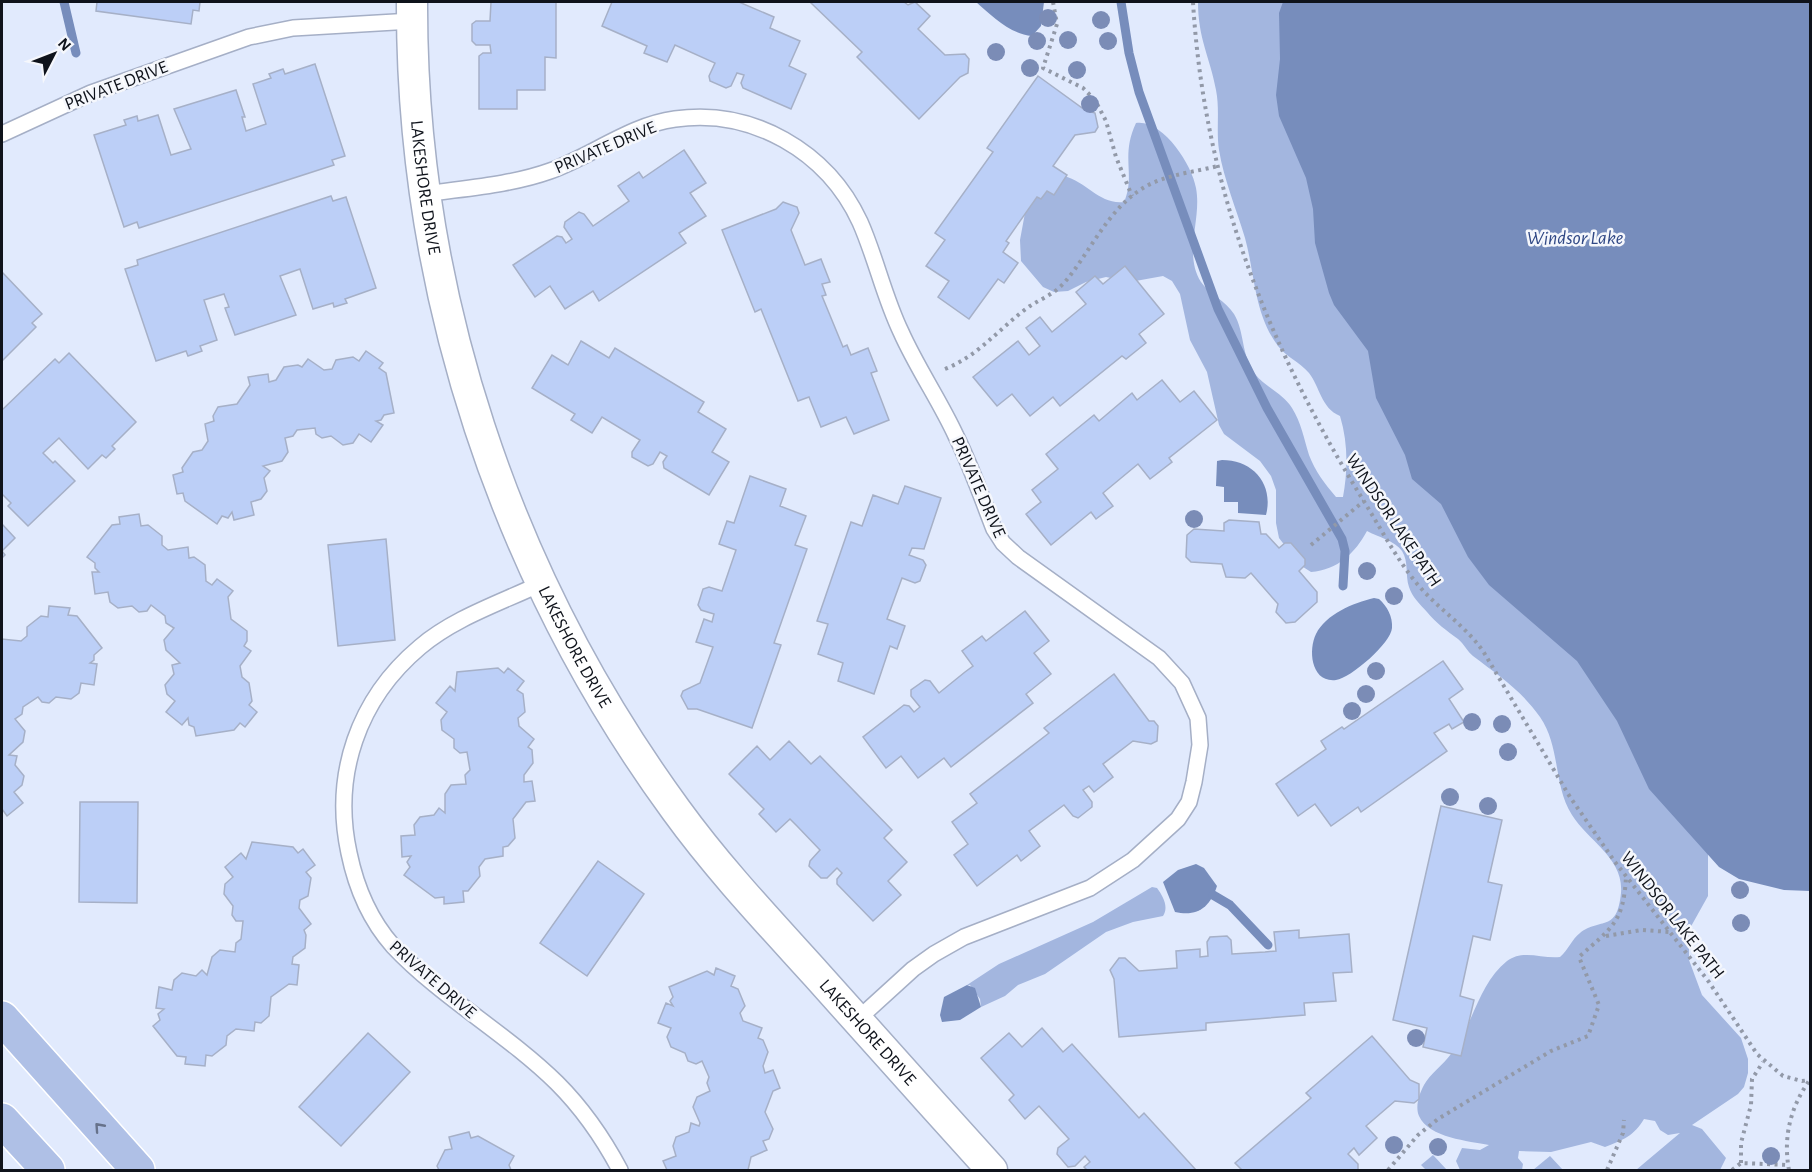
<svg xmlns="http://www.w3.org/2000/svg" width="1812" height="1172" viewBox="0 0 1812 1172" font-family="'Alegreya Sans',sans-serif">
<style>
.green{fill:#a3b6df}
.water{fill:#778dbc}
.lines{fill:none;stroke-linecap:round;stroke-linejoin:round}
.stream{stroke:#778dbc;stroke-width:9}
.building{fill:#bccff7;stroke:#a6b0c7;stroke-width:1.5}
.service-casing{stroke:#a5afc6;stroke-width:18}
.minor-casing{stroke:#a5afc6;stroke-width:33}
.primary-casing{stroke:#fff;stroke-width:36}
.path{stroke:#9299a8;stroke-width:4;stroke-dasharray:3 4.5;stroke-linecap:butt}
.service{stroke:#fff;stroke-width:15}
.minor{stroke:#fff;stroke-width:30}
.primary{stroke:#afc0e6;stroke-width:33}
.tree{fill:#7b8cb6}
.oneway{stroke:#67728b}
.labels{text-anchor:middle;stroke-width:5;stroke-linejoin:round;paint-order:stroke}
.street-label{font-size:18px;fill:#0f131b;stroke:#f5f7fc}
.water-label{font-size:20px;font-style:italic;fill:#304885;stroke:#f5f7fc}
</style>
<rect width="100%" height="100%" fill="#e1eafd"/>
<!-- green -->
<g class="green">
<path d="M1198 2H1303L1564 626 1708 843V896L1689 930V960L1702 995 1741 1038 1748 1059V1073L1744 1087 1738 1094 1692 1125 1702 1129 1726 1158 1720 1170H1636L1680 1133 1668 1135 1660 1130 1655 1121 1644 1119C1634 1136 1623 1140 1605 1147L1591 1142 1551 1152 1519 1151 1518 1158 1523 1164 1522 1170H1460L1456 1161 1462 1148 1480 1150 1489 1145C1469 1141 1429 1138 1419 1116 1415 1107 1419 1094 1424 1085 1430 1074 1443 1065 1451 1054 1473 1026 1478 984 1507 961 1523 949 1542 959 1560 957 1568 950 1572 939 1580 933 1601 917 1617 933 1621 893 1624 858 1588 841 1572 815 1553 785 1561 748 1540 717 1520 689 1499 676 1473 656 1467 651 1464 644 1458 639 1447 631 1436 623 1427 612 1420 604 1412 597 1409 587 1405 575 1409 562 1402 551 1395 541 1378 537 1367 531 1355 553 1338 570 1311 572L1300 565 1279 538 1276 523V490L1271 476 1260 461 1224 434 1219 425 1207 372 1190 340 1180 294 1172 281 1163 276 1130 282 1106 277 1086 282 1068 291 1054 292 1043 287 1021 261 1020 240 1027 202 1064 176C1087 182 1100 205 1124 202 1136 174 1120 157 1136 123 1162 119 1192 164 1196 188 1202 219 1183 254 1201 282 1209 294 1226 301 1234 314 1245 332 1241 356 1255 374 1265 387 1283 393 1292 408 1301 422 1304 439 1309 455 1315 471 1325 484 1336 497H1343C1348 470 1348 442 1340 416 1321 408 1320 387 1309 373 1300 362 1286 357 1278 346 1254 314 1255 274 1245 238 1236 208 1224 180 1219 150 1216 130 1220 110 1216 90 1210 57 1198 39 1198 2Z"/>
<path d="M1152 887 1157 888C1163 896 1169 907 1163 916L1133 922 1106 932 1045 974 1018 985 1005 996 981 1007 980 999 970 985H967L999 964 1093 922Z"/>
<polygon points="1433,1155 1447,1170 1426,1170 1421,1165"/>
<polygon points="1550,1156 1563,1170 1533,1170"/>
</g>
<!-- water -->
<g class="water">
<path d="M976 2H1044L1041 26 1032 36C1010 34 992 16 976 2Z"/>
<polygon points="1283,2 1810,2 1810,891 1784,890 1739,879 1719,867 1649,789 1617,721 1577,661 1489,585 1468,557 1441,504 1412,479 1405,455 1376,398 1368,351 1334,305 1329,293 1315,243 1313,209 1306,178 1279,116 1276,95 1280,59 1279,13"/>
<path d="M1222 460C1253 460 1274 484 1266 515L1238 513V502H1224V487L1216 486 1217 461Z"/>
<path d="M1374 598 1379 599C1387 606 1393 617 1392 628 1391 643 1351 678 1336 680 1311 683 1308 650 1316 634 1326 614 1353 603 1374 598Z"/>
<path d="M1196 864 1204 868 1217 886C1210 907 1198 917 1175 912L1163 882 1178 870Z"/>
<polygon points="967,985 975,988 981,1007 960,1020 942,1022 940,1015 944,997"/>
</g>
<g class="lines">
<!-- stream -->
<g class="stream">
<polyline points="64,2 76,53"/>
<polyline points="1121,2 1129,53 1139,92 1218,309 1267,408 1342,539 1345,551 1343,586"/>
<polyline points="1213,895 1230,905 1268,945"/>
</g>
</g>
<!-- building -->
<g class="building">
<polygon points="97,2 200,2 199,11 193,10 191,24 96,11"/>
<polygon points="491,2 556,2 556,58 545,57 545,90 517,90 517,109 479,109 479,56 483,53 491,53 490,45 476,45 472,41 472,24 476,21 490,21"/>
<polygon points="612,2 739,2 774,17 770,28 800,41 789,66 806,74 791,109 743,88 741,83 744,75 737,73 731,86 726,88 710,81 709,76 715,63 675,45 667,62 644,53 647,46 602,26"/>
<polygon points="810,2 904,2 908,5 915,2 930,16 918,29 945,55 965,54 969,59 968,73 960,77 919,119 857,57 862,52"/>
<polygon points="315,64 345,156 332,160 334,165 139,228 137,222 124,227 94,135 126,125 124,120 137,116 138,121 158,115 171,155 191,149 174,109 236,90 245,117 242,117 246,131 266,124 253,84 271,78 269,74 283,69 285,74"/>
<polygon points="1038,76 1085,110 1095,113 1098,127 1095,132 1075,135 1053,166 1067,175 1054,195 1047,191 1041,199 1037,197 1006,241 1009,243 1003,252 1018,263 1004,283 998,279 969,319 938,297 949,281 926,266 945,240 935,233 993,152 987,148"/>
<polygon points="684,150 706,183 690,193 706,216 679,233 686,243 599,301 593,291 565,309 550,286 535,297 513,265 557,236 562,237 566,243 572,239 564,227 565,222 579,212 584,214 593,226 629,201 618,186 639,172 643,178"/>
<polygon points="331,196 333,201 346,197 376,288 345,299 347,303 334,307 333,303 313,309 300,269 280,276 296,315 235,335 225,308 229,307 224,294 204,300 217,340 200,346 202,351 188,356 186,351 156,361 125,269 138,265 137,260"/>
<polygon points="783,202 797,207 799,213 791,230 805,265 821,259 830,282 822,284 826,295 822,296 843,347 847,345 851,355 868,348 877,371 871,373 889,420 854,434 846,417 821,427 809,397 798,401 761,309 755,312 722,230 776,209"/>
<polygon points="1125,266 1164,314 1139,334 1146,343 1126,359 1122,356 1060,406 1053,397 1030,416 1012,394 997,406 973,377 1018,341 1029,355 1040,346 1026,328 1040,317 1052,332 1086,304 1076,292 1095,276 1103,284"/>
<polygon points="2,272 42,314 32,323 36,327 2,361"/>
<polygon points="581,341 609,358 615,348 704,402 698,412 726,429 712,452 729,462 709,495 664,468 663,462 667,456 660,452 653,464 648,466 632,457 632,452 640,440 602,417 592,433 571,420 575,414 532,388 552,355 568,365"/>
<polygon points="366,351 383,363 379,368 386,373 394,413 384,415 381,420 376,421 383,425 371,442 359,434 353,443 343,445 331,436 322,438 316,434 315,428 297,430 293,436 285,438 288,452 282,461 263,466 270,471 264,478 267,491 261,499 251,502 254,515 234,520 232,512 228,518 222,516 217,524 185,501 183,493 177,494 173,475 183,472 182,468 193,452 202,450 208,441 205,424 214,421 213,416 218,407 237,404 250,385 248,377 268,374 269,382 276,380 284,367 298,365 302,367 308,359 324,370 332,369 336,360 353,357 359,361"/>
<polygon points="69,353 136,422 112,446 115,449 106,458 102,455 88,469 59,438 43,453 53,463 55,461 75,481 28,526 8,506 11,503 2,494 2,410 55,359 59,363"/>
<polygon points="1162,380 1180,402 1194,391 1217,420 1169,458 1172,462 1150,479 1138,464 1103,493 1113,506 1096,519 1091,512 1051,545 1026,514 1041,502 1032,490 1058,469 1046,454 1094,415 1099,421 1132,393 1137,400"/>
<polygon points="750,476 786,489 780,506 806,516 795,545 807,549 774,643 781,645 752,728 697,709 688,709 681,696 683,691 700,683 713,647 696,642 704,619 712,622 714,614 701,610 698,605 703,589 709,587 722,591 736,550 719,544 727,521 734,523"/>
<polygon points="905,486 941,498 924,549 912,548 909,555 923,560 926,565 920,581 915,583 902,578 887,619 905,626 897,649 890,646 874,694 838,681 843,663 818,654 828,624 817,621 851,522 862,526 873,495 898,504"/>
<polygon points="139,514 141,526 148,525 162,536 162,545 168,550 188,547 189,558 194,557 205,565 206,581 212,585 217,579 233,591 228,597 231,619 247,631 247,641 244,646 251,651 240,666 242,677 249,683 252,701 249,705 257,712 245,727 240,723 234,730 196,736 194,727 189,725 188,718 182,725 166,712 175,701 167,694 165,685 174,674 172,665 180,663 166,650 164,640 174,628 166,623 165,616 151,605 147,611 139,612 132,606 118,608 110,602 108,592 95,594 92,572 99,572 95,568 95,563 87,557 112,525 120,524 119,517"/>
<polygon points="1229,520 1259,522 1261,534 1266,534 1279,548 1285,543 1291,543 1305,559 1305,565 1299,571 1317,592 1317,602 1295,622 1286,623 1276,612 1278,604 1251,573 1245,578 1226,577 1222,564 1191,562 1186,557 1187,535 1194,529 1224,531 1224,523"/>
<polygon points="2,524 15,538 2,551 5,555 2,558"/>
<polygon points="386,539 395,640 338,646 328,545"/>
<polygon points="49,606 70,608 68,615 77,616 102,648 94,655 94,660 90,663 97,664 94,685 81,683 79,693 71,699 56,697 49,703 42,702 38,697 23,707 22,714 15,719 25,731 23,742 9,755 17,756 15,765 24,776 22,785 14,792 23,803 7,816 2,809 2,639 21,641 27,636 27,627 41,616 48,617"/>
<polygon points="1025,611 1049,641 1034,653 1051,674 1026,694 1033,703 951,767 944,758 918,778 901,756 886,768 863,737 904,705 909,706 914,712 920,707 911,696 911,690 925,680 930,681 939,693 965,672 973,666 962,651 982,636 986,641"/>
<polygon points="1443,661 1463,689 1449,699 1464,722 1452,729 1449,724 1434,733 1447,751 1361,812 1358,807 1331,826 1315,804 1298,816 1276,784 1326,749 1321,741 1342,727 1344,729"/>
<polygon points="498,668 504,673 508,668 524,681 517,690 523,694 525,712 518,718 519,726 534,739 528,747 532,750 533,763 524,775 524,782 532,781 535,801 526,802 513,819 515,838 508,846 503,847 503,856 485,859 479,867 480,876 468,891 463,891 464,902 444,904 444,897 435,898 404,875 410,867 407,862 411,856 402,857 401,836 415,835 414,825 420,817 434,815 439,808 445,813 445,794 451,785 466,784 465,775 470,770 467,752 460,753 454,748 454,739 442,730 441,720 447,712 436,703 450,686 455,691 457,672"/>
<polygon points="1114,674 1149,721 1154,721 1158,726 1157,741 1151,744 1133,741 1103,764 1113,777 1094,792 1089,786 1083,790 1092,802 1092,807 1078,818 1073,816 1064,805 1029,831 1040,846 1021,861 1017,855 977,886 954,855 968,844 952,822 977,803 970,794 1049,733 1044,728"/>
<polygon points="789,741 811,764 820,756 892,830 884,838 907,862 888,881 901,895 873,921 837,884 837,879 842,873 837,868 827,878 821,878 809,866 810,861 820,850 797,826 790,819 776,832 759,814 764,809 729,774 757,746 770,760"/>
<polygon points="80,802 138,802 137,903 79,902"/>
<polygon points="1441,806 1502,820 1488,882 1502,885 1490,940 1473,936 1460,996 1474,1000 1461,1056 1423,1047 1427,1028 1393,1020"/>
<polygon points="252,842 293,847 298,853 303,849 315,865 306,872 311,878 308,896 300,900 299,908 311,924 304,930 306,935 305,948 293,957 292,964 299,965 297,985 289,984 271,997 269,1016 261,1023 255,1022 254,1031 236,1029 227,1036 226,1045 212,1056 206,1055 205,1066 185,1064 186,1057 177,1056 153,1026 160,1020 158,1014 164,1009 156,1008 159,987 172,990 174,980 182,973 196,976 202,970 207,975 212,957 220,950 235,952 236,943 241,939 243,921 236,921 232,915 233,906 224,894 225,884 233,877 225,867 241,853 246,859"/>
<polygon points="598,861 644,894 587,976 540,943"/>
<polygon points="1299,930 1299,938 1349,934 1352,972 1333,973 1336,1001 1304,1003 1305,1015 1206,1023 1206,1030 1119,1037 1114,979 1110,970 1119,958 1125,958 1139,971 1177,968 1176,951 1200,949 1200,957 1208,956 1207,942 1210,937 1227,936 1231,940 1232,954 1265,952 1276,951 1274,932"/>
<polygon points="716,968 735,976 731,986 738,989 745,1006 740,1013 743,1021 762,1028 758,1038 763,1040 768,1052 763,1066 765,1073 773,1070 780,1088 773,1091 765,1112 773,1129 769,1139 763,1141 767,1150 751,1157 748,1170 667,1170 663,1161 676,1156 673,1146 676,1137 689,1132 691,1123 699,1126 700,1123 693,1107 697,1097 710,1091 707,1083 709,1077 702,1061 696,1064 688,1061 685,1053 671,1047 667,1037 671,1028 658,1023 666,1003 673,1006 670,1001 673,997 669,987 707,971 714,975"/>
<polygon points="1042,1028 1063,1052 1072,1044 1139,1118 1144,1113 1196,1170 1087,1170 1084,1167 1090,1162 1085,1156 1075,1166 1068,1167 1057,1154 1058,1148 1069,1139 1039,1106 1025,1119 1009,1100 1014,1095 981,1058 1009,1033 1022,1047"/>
<polygon points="368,1033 410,1072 341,1146 299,1107"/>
<polygon points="1372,1036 1410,1080 1419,1084 1419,1099 1414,1103 1395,1101 1366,1126 1377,1138 1359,1155 1354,1148 1348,1154 1358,1164 1358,1170 1242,1170 1235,1163 1311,1098 1306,1093"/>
<polygon points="469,1132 471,1138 478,1136 514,1156 509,1165 511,1170 439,1170 437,1166 445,1150 452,1149 449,1137"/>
</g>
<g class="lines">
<defs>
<g id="service">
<polyline points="2,134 91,93 249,37 293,28 412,21"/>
<path d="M425 194C466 188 511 185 550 171 592 156 630 125 675 119 752 108 827 151 860 222 876 258 884 297 901 332 917 368 940 401 956 436 971 466 982 498 994 529L1003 543 1018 557 1159 658 1182 683 1198 718 1200 745 1194 782 1189 802 1178 819 1133 860 1090 888 964 937 934 954 913 969 857 1020"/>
<path d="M540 584C500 603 454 618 420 647 358 699 332 775 349 853 356 887 370 920 393 946 442 998 506 1033 557 1083 582 1108 603 1138 620 1170"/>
</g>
<g id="minor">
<path id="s1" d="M412 2C411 292 505 576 676 810 718 868 768 921 816 974 875 1040 933 1105 992 1170"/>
</g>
<g id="primary">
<polyline points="2,1018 138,1170"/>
<polyline points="2,1120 48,1170"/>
</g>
</defs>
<!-- service casing -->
<use href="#service" class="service-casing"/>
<!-- minor casing -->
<use href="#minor" class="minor-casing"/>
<!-- primary casing -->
<use href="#primary" class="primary-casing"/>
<!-- path -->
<g class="path">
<polyline points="1053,2 1057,24 1043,68 1083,88 1095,100 1106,121 1116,157 1132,196"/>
<path d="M1193 2C1204 186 1268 347 1365 503 1381 529 1395 556 1414 580 1434 606 1463 623 1483 651L1570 797 1615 862 1709 982 1757 1054 1783 1076 1802 1081 1810 1080"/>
<path d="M945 369C980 355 1000 327 1030 306 1041 299 1054 294 1064 283 1090 253 1107 210 1143 188 1164 175 1194 172 1218 166"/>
<polyline points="1311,545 1364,501"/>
<polyline points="1606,936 1642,930 1670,932"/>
<polyline points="1741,1163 1741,1143 1751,1105 1752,1079 1763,1062"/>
<path d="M1388 1170 1418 1135 1438 1119 1551 1051 1588 1036 1599 1005 1579 957C1611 928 1624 923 1626 876"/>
<polyline points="1607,1170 1623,1133 1624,1120"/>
<polyline points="1732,1170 1741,1163 1788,1165"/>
<path d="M1789 1170C1783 1138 1790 1108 1809 1081"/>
</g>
<!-- service -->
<use href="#service" class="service"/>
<!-- minor -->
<use href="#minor" class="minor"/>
<!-- primary -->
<use href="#primary" class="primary"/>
</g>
<!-- trees -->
<g class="tree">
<circle cx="1048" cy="18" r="9"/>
<circle cx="1101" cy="20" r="9"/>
<circle cx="1068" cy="40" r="9"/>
<circle cx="1037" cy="41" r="9"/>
<circle cx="1108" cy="41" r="9"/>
<circle cx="996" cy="52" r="9"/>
<circle cx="1030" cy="68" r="9"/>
<circle cx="1077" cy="70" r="9"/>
<circle cx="1090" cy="104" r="9"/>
<circle cx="1194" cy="519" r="9"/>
<circle cx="1367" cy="571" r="9"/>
<circle cx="1394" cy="596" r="9"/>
<circle cx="1376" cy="671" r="9"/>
<circle cx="1366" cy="694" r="9"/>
<circle cx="1352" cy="711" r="9"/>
<circle cx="1472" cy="722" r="9"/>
<circle cx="1502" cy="724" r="9"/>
<circle cx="1508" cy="752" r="9"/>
<circle cx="1450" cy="797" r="9"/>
<circle cx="1488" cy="806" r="9"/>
<circle cx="1740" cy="890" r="9"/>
<circle cx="1741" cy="923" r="9"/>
<circle cx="1416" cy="1038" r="9"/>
<circle cx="1394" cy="1145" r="9"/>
<circle cx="1438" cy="1147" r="9"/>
<circle cx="1771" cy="1156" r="9"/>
</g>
<!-- one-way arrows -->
<defs><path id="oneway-chevron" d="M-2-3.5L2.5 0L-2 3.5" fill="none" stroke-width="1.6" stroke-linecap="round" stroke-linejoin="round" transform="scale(1.5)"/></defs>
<use class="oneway" href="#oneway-chevron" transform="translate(99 1127) rotate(-132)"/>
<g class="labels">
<!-- street labels -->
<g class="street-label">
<text transform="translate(116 85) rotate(-21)" y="6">PRIVATE DRIVE</text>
<text transform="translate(605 147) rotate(-23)" y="6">PRIVATE DRIVE</text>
<text dy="6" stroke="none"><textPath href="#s1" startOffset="186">LAKESHORE DRIVE</textPath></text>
<text transform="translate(979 487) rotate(66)" y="6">PRIVATE DRIVE</text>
<text transform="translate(1394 520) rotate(56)" y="6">WINDSOR LAKE PATH</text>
<text dy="6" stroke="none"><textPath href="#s1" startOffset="672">LAKESHORE DRIVE</textPath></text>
<text transform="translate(1673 915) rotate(52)" y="6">WINDSOR LAKE PATH</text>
<text transform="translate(433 979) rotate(41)" y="6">PRIVATE DRIVE</text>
<text dy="6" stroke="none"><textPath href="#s1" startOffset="1158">LAKESHORE DRIVE</textPath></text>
</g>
<!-- water labels -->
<g class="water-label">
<text x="1575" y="244">Windsor Lake</text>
</g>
</g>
<!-- border -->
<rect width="1812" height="1172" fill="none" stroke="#0f131b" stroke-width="6"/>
<!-- north arrow -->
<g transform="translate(54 54) rotate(48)" stroke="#f5f7fc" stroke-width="4.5" paint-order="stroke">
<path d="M0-4.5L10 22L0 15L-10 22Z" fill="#0f131b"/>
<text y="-9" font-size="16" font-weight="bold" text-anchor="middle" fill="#0f131b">N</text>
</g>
</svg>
